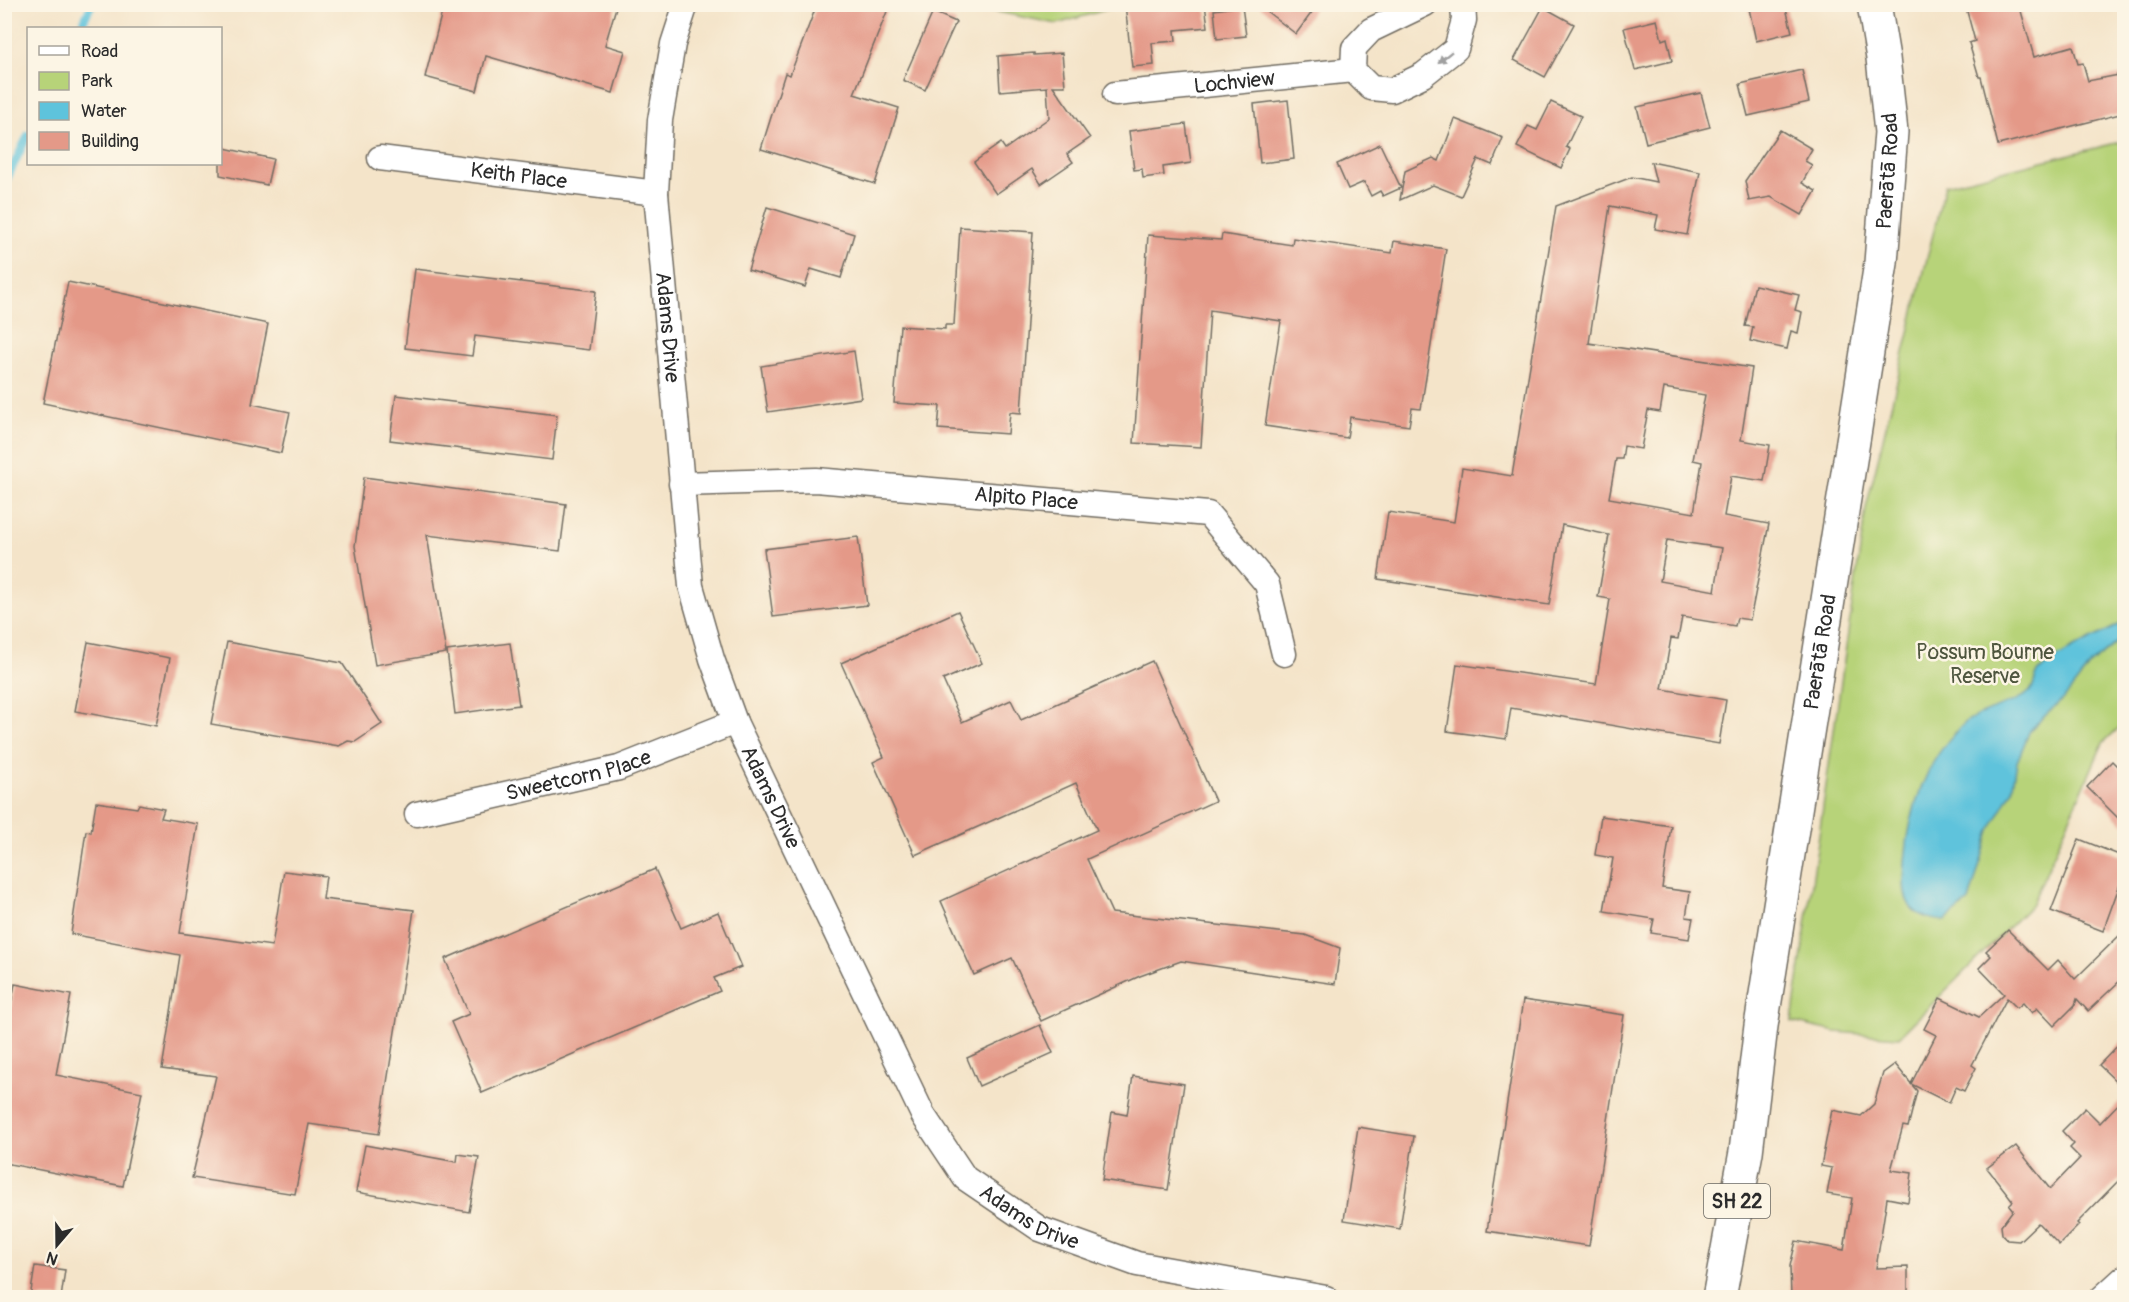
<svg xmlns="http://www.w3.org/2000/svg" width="2129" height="1302" viewBox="0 0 2129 1302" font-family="Pangolin,sans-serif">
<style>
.green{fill:#b7d379;stroke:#717f52;stroke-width:1.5}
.water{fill:#5ec3dc;stroke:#447784;stroke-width:1.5}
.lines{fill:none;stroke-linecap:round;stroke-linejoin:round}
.stream{stroke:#5ec3dc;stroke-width:8}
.building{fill:#e49988;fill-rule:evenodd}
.minor-casing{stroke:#716c62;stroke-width:27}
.primary-casing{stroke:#716c62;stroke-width:36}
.minor{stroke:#fff;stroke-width:24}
.primary{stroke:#fff;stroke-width:33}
.oneway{fill:#a0a0a0}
.labels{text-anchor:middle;stroke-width:5;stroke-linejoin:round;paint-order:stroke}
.shield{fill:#fcf5e5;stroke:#6a6863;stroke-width:1.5}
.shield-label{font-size:20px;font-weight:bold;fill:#2b2b2b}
.street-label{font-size:21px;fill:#2b2b2b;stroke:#fcf5e5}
.park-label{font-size:21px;fill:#4e553e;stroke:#fcf5e5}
</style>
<rect width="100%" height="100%" fill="#fcf5e5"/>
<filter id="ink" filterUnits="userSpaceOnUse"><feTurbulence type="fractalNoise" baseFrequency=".0167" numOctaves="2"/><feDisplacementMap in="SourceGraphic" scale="12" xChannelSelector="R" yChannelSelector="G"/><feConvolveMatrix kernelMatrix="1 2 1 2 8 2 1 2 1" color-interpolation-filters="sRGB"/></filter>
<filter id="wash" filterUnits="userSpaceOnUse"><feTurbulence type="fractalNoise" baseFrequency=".008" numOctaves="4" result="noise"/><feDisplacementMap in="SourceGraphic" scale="24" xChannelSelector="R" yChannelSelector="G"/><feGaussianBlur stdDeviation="1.35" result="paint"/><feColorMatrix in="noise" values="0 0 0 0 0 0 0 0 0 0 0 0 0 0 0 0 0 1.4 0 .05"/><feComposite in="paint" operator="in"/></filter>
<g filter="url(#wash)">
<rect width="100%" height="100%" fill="#f4e4c9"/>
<!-- green -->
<g class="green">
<polygon points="964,5 1122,5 1057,24"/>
<polygon points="2124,141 2124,723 2103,743 2032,904 1899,1037 1836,1032 1792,1022 1866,508 1945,185"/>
</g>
<!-- water -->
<path class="water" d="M2124 622V636L2090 665 2067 695 2030 730 2017 762 2012 791 1990 830 1969 901 1945 921C1918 919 1903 909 1904 879 1906 821 1921 762 1966 722 1980 710 2011 706 2028 693 2035 688 2033 679 2038 673 2050 657 2105 633 2124 622Z"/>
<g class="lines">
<!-- stream -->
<g class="stream">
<polyline points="80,28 92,4"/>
<polyline points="4,185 28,135"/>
</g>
</g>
<g id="blocks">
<!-- building -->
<g class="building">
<polygon points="444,4 617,4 605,45 625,51 613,93 486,56 477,91 425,77"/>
<polygon points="817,4 890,4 854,94 899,108 875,184 761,149 785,73 790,75"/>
<polygon points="1125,4 1205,4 1208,27 1175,30 1176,41 1152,43 1154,65 1132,67"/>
<polygon points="1257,4 1318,4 1296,34"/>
<polygon points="1748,4 1785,4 1792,32 1756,41"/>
<polygon points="1965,4 2019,4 2034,57 2073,46 2078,64 2083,63 2088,81 2124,74 2124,113 1998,145 1981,77 1979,77 1969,43 1975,41"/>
<polygon points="1242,6 1246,36 1217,39 1214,10"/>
<polygon points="1543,7 1574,24 1545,77 1514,60"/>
<polygon points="933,12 956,22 925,90 903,80"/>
<polygon points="1657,20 1662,40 1667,38 1672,61 1635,70 1624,28"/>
<polygon points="1034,53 1034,55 1062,53 1065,86 1053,86 1090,138 1067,154 1073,162 1041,184 1032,169 996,194 974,162 1001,143 1005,149 1049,118 1047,87 1000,91 998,56"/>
<polygon points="1802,70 1809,102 1748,116 1740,84"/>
<polygon points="1701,93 1710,127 1646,143 1637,107"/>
<polygon points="1288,100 1294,159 1260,163 1254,104"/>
<polygon points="1551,102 1581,116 1566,147 1570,149 1561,168 1517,147 1528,126 1537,130"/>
<polygon points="1455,119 1503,138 1492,165 1478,159 1461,196 1433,185 1400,200 1405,171 1433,158 1439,161"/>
<polygon points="1186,124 1191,163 1163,167 1164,175 1143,178 1142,169 1134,170 1129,131"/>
<polygon points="1780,130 1812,149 1805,161 1812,165 1802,183 1816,191 1802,215 1771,197 1749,201 1745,181"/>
<polygon points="1380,144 1401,188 1383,196 1380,191 1371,196 1364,182 1348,189 1337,164"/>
<polygon points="220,147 273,159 267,185 220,175"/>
<path d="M1651 162 1700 172 1687 235 1655 229 1658 215 1610 206 1589 343 1752 368 1741 440 1770 445 1764 481 1731 476 1724 516 1769 524 1750 620 1737 618 1735 626 1682 617 1678 639 1671 638 1662 689 1726 700 1719 744 1511 708 1506 739 1447 731 1457 664 1596 684 1610 599 1598 597 1609 535 1562 525 1549 605 1378 579 1388 512 1454 522 1462 468 1512 476 1556 206 1632 177 1656 182ZM1664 388 1705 395 1693 460 1702 462 1694 513 1609 498 1616 459H1622L1624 446 1641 449 1648 410 1660 412ZM1667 540 1722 548 1715 591 1660 581Z"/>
<polygon points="767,207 854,234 841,278 811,269 805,287 748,270"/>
<polygon points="960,227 1033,232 1021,413 1010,412 1008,434 938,429 940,406 894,403 900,326 945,329 945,325 954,325"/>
<polygon points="1222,234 1292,245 1293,238 1392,253 1394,241 1446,249 1421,409 1412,408 1409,426 1350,417 1347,438 1265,426 1281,321 1210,310 1201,447 1134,443 1148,235 1221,240"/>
<polygon points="415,269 596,291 589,350 475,336 472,356 405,348"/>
<polygon points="68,282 268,324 252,404 290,412 281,453 43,403"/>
<polygon points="1755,285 1799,295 1795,310 1802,312 1798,333 1791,331 1787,349 1750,341 1753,327 1745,326"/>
<polygon points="854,351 861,398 768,412 761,366"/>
<polygon points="396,395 557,415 552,460 390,440"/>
<polygon points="364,477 566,504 560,551 427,535 446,653 375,665 355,546"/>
<polygon points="858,537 867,605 773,617 764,549"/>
<polygon points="958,611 982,663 943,680 962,722 1011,700 1021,720 1152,661 1215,801 1087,859 1112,913 1305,935 1340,948 1335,984 1181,961 1140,976 1041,1021 1012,958 974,975 941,901 1097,830 1076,783 915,855 873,762 884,757 841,663"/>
<polygon points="88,642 170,658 156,726 75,711"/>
<polygon points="227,642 342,663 382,724 355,742 348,741 339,746 211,724"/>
<polygon points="510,643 519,705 455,714 447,651"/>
<polygon points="2112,761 2124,773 2124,824 2087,787"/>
<polygon points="96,802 137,808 139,804 164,809 161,818 198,824 180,933 272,946 284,871 326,876 323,899 414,910 379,1134 309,1124 295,1194 192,1178 216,1076 162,1069 180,955 71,934 86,831 91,832"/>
<polygon points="1601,816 1671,826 1662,888 1690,892 1686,917 1693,918 1689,939 1651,933 1654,919 1604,911 1613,858 1595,855"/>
<polygon points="2079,839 2124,857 2124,873 2103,931 2051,911"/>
<polygon points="655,869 681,928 718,912 741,967 714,978 720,991 482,1093 451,1022 469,1014 445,959"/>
<polygon points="2008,930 2048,970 2058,960 2075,979 2124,931 2124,977 2088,1011 2077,999 2075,1005 2054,1026 2037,1008 2032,1013 2023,1003 2017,1008 2007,998 1972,1065 1976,1068 1964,1091 1956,1087 1949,1103 1911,1084 1936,1035 1924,1029 1940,998 1979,1017 2004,994 1979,968 1991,956 1986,951"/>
<polygon points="15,984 71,995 56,1075 142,1092 123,1186 4,1163 4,1039"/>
<polygon points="1523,1000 1624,1015 1589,1246 1487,1231"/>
<polygon points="1040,1025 1053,1053 979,1086 967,1058"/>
<polygon points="2124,1039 2124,1089 2099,1065"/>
<polygon points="1895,1064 1917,1091 1908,1127 1903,1126 1891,1170 1912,1173 1908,1202 1887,1198 1876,1268 1908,1267 1908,1298 1791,1298 1790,1266 1796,1241 1844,1250 1852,1198 1827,1194 1832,1168 1821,1166 1832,1110 1861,1116 1874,1104 1883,1073"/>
<polygon points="1133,1076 1184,1084 1168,1190 1102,1180 1112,1112 1127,1115"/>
<polygon points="2124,1098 2124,1175 2077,1223 2079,1225 2059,1245 2038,1223 2019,1241 2007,1240 2002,1234 2001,1226 2013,1210 2009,1205 2013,1201 1987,1168 2016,1146 2050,1189 2080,1158 2070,1148 2074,1144 2062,1131 2085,1108 2100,1123"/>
<polygon points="1358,1127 1414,1136 1400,1229 1344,1220"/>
<polygon points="365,1145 457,1162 458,1154 479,1157 469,1212 356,1192"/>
<polygon points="35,1266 65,1270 61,1298 30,1298"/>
</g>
</g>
</g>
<g filter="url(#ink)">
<use href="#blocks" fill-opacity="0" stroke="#716c62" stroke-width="1.5"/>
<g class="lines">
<defs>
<g id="minor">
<path id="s1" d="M686 4 673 44 660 120 656 193 691 586 712 659 735 722 923 1115 965 1178 1040 1229 1137 1264 1326 1298"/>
<polyline points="1425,4 1371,30 1354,48 1353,70 1371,88 1392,90 1423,75 1456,49 1464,20 1463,4"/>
<path id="s2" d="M1115 94 1353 70"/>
<path id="s3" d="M380 158 656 193"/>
<path id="s4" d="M681 484 816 480 1208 514 1267 584 1284 654"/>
<path id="s5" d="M417 814 619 768 735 722"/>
<polyline points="2102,1298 2124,1278"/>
</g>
<g id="primary">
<path id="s6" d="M1719 1298 1746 1152 1761 1026 1881 263 1891 132 1883 58 1874 4"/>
</g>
</defs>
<!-- minor casing -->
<use href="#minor" class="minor-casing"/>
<!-- primary casing -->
<use href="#primary" class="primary-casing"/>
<!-- minor -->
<use href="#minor" class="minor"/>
<!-- primary -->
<use href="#primary" class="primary"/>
</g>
<!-- one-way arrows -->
<defs><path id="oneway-solid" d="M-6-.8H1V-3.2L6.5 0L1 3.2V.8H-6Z" transform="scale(1.5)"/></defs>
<use class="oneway" href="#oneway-solid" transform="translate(1445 57) rotate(141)"/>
</g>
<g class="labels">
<!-- shield labels -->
<rect class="shield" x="1704" y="1184" width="66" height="34" rx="4.5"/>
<g class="shield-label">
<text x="1737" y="1208">SH 22</text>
</g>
<!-- street labels -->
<g class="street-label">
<text dy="7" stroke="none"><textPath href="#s2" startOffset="120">Lochview</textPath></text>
<text dy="7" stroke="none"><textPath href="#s6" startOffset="1140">Paerātā Road</textPath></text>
<text dy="7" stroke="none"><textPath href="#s3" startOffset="140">Keith Place</textPath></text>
<text dy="7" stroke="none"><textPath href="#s1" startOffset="327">Adams Drive</textPath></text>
<text dy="7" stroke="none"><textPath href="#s4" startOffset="346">Alpito Place</textPath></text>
<text dy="7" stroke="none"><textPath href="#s6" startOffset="654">Paerātā Road</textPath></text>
<text dy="7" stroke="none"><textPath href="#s5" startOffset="166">Sweetcorn Place</textPath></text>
<text dy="7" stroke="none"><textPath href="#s1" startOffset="813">Adams Drive</textPath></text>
<text dy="7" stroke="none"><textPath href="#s1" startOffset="1317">Adams Drive</textPath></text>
</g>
<!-- park labels -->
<g class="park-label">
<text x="1985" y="659">Possum Bourne<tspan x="1985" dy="24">Reserve</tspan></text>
</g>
</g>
<!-- margin -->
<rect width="2129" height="1302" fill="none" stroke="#fcf5e5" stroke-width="24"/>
<!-- legend -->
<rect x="27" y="27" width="195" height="138" fill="#fcf5e5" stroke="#a8a49b" stroke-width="1.5"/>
<rect x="39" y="46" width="30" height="9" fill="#ffffff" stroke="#a8a49b" stroke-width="1.5"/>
<text x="81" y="57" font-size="18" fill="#2b2b2b">Road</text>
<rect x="39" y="72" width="30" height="18" fill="#b7d379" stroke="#a8a49b" stroke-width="1.5"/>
<text x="81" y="87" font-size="18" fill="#2b2b2b">Park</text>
<rect x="39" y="102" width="30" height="18" fill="#5ec3dc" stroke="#a8a49b" stroke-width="1.5"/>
<text x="81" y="117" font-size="18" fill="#2b2b2b">Water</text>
<rect x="39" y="132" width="30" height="18" fill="#e49988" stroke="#a8a49b" stroke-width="1.5"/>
<text x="81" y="147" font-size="18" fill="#2b2b2b">Building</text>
<!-- north arrow -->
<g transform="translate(57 1245) rotate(200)" stroke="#fcf5e5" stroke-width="4.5" paint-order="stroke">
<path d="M0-4.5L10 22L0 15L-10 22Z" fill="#2b2b2b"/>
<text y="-9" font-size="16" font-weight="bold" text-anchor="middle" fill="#2b2b2b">N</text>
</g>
</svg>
